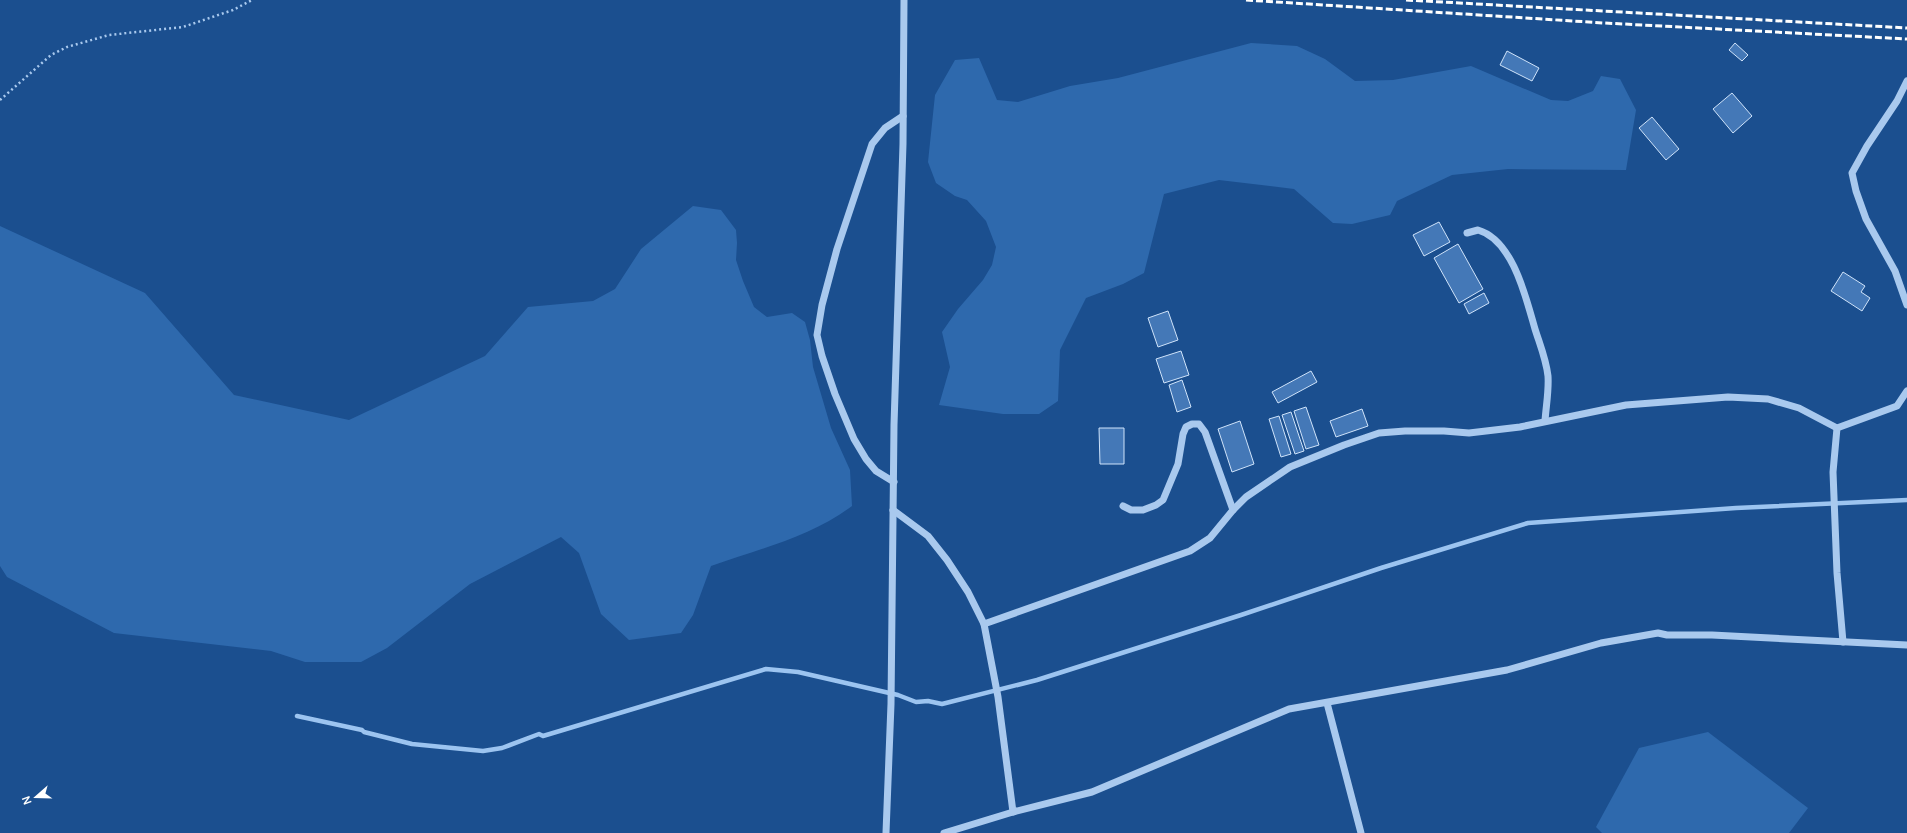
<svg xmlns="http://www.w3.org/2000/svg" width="1907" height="833" viewBox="0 0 1907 833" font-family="Manrope,sans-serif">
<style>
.green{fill:#2e69ad}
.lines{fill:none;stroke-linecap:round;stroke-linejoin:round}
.stream{stroke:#9cc4f0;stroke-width:4.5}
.building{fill:#4478b7;stroke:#cfe3fa}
.path{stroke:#a9c9ee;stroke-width:2.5;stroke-dasharray:2 3;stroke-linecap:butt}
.minor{stroke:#a9c9ee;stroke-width:7}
.rail{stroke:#fff;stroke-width:3;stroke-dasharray:7 3;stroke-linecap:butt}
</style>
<rect width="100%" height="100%" fill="#1b4f8f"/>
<!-- green -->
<g class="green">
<polygon points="1251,43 1297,46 1325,59 1355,81 1393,80 1471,66 1551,100 1568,101 1593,91 1601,76 1620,79 1636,110 1626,170 1508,169 1452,175 1397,201 1390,215 1352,224 1333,223 1294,189 1219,180 1164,194 1144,273 1123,284 1086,298 1060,350 1058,401 1039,414 1003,414 939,405 950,367 942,332 958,309 983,280 992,265 996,247 986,221 967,200 955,196 936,183 928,162 935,95 955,60 979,58 997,100 1018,102 1070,86 1118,78"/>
<path d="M693 206 721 210 736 230 737 243 736 260 743 281 754 307 767 317 792 313 805 322 810 340 813 367 831 428 850 470 852 506C811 537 759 549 711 566L693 615 681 633 629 640 601 614 579 553 561 537 470 584 387 648 361 662H305L271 651 114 633 7 577 0 566V226L145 293 234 395 349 420 485 356 528 307 593 301 615 289 641 249Z"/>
<polygon points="1708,732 1808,808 1789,833 1602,833 1596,827 1639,748"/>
</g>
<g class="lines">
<!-- stream -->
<polyline class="stream" points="297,716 362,730 364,732 412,744 483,751 502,748 539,734 543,736 766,669 798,672 898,695 916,702 928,701 942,704 1037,680 1241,615 1381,568 1528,523 1736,508 1907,500"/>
</g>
<!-- building -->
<g class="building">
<polygon points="1735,43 1748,55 1742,61 1729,50"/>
<polygon points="1507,51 1539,68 1532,81 1500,65"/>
<polygon points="1732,93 1752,116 1733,133 1713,109"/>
<polygon points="1652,117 1679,149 1666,160 1639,128"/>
<polygon points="1439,222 1450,242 1424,256 1413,235"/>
<polygon points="1458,244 1483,289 1459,303 1434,258"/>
<polygon points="1843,272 1865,286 1861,292 1870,298 1862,311 1831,291"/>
<polygon points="1484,293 1489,303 1469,314 1464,304"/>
<polygon points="1168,311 1178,340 1158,347 1148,318"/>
<polygon points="1181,351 1189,375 1164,383 1156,359"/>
<polygon points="1311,371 1317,382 1278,403 1272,392"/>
<polygon points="1182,380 1191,407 1177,412 1169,385"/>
<polygon points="1306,407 1319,445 1306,449 1294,411"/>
<polygon points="1362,409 1368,426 1336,437 1330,421"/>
<polygon points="1291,412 1304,451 1295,454 1282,415"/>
<polygon points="1279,416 1291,454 1281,457 1269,419"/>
<polygon points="1240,421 1254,464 1232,472 1218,429"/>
<polygon points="1099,428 1124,428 1124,464 1100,464"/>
</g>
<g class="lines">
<!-- path -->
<polyline class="path" points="0,100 51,55 67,47 109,35 183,27 233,10 252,0"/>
<!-- minor -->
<g class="minor">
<polyline points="1907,81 1897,101 1867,146 1852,173 1856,191 1866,219 1895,271 1907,305"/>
<path d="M1467 233 1478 230C1513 240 1526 298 1535 329 1540 345 1546 359 1548 376 1549 391 1546 406 1545 421"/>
<polyline points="894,482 876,471 866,459 854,439 835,394 822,356 817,335 822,305 837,249 872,144 885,128 903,116"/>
<polyline points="1123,506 1131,510 1143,510 1156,505 1163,500 1178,464 1183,434 1186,427 1192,424 1199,424 1205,432 1233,510"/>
<polyline points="893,510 928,536 947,560 968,592 984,624 998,697 1013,812"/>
<polyline points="984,624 1190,551 1210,538 1233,510 1246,497 1290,467 1344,445 1379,433 1405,431 1444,431 1469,433 1520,427 1626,405 1728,397 1768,399 1799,408 1837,428"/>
<polyline points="1843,642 1837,573 1833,472 1837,428 1897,406 1907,391"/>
<polyline points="1327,703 1361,833"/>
<polyline points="886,833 891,704 894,425 903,144 904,0"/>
<polyline points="944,833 1013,812 1092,792 1289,709 1507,670 1601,643 1658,633 1667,635 1712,635 1907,645"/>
</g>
<!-- rail -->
<g class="rail">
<polyline points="1246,0 1604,23 1907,39"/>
<polyline points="1406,0 1907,28"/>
</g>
</g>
<!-- north arrow -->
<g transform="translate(36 797) rotate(250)" stroke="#1b4f8f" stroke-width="3" paint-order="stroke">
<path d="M0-3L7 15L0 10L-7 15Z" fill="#ffffff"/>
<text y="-6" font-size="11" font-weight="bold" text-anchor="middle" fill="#ffffff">N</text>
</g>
</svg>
